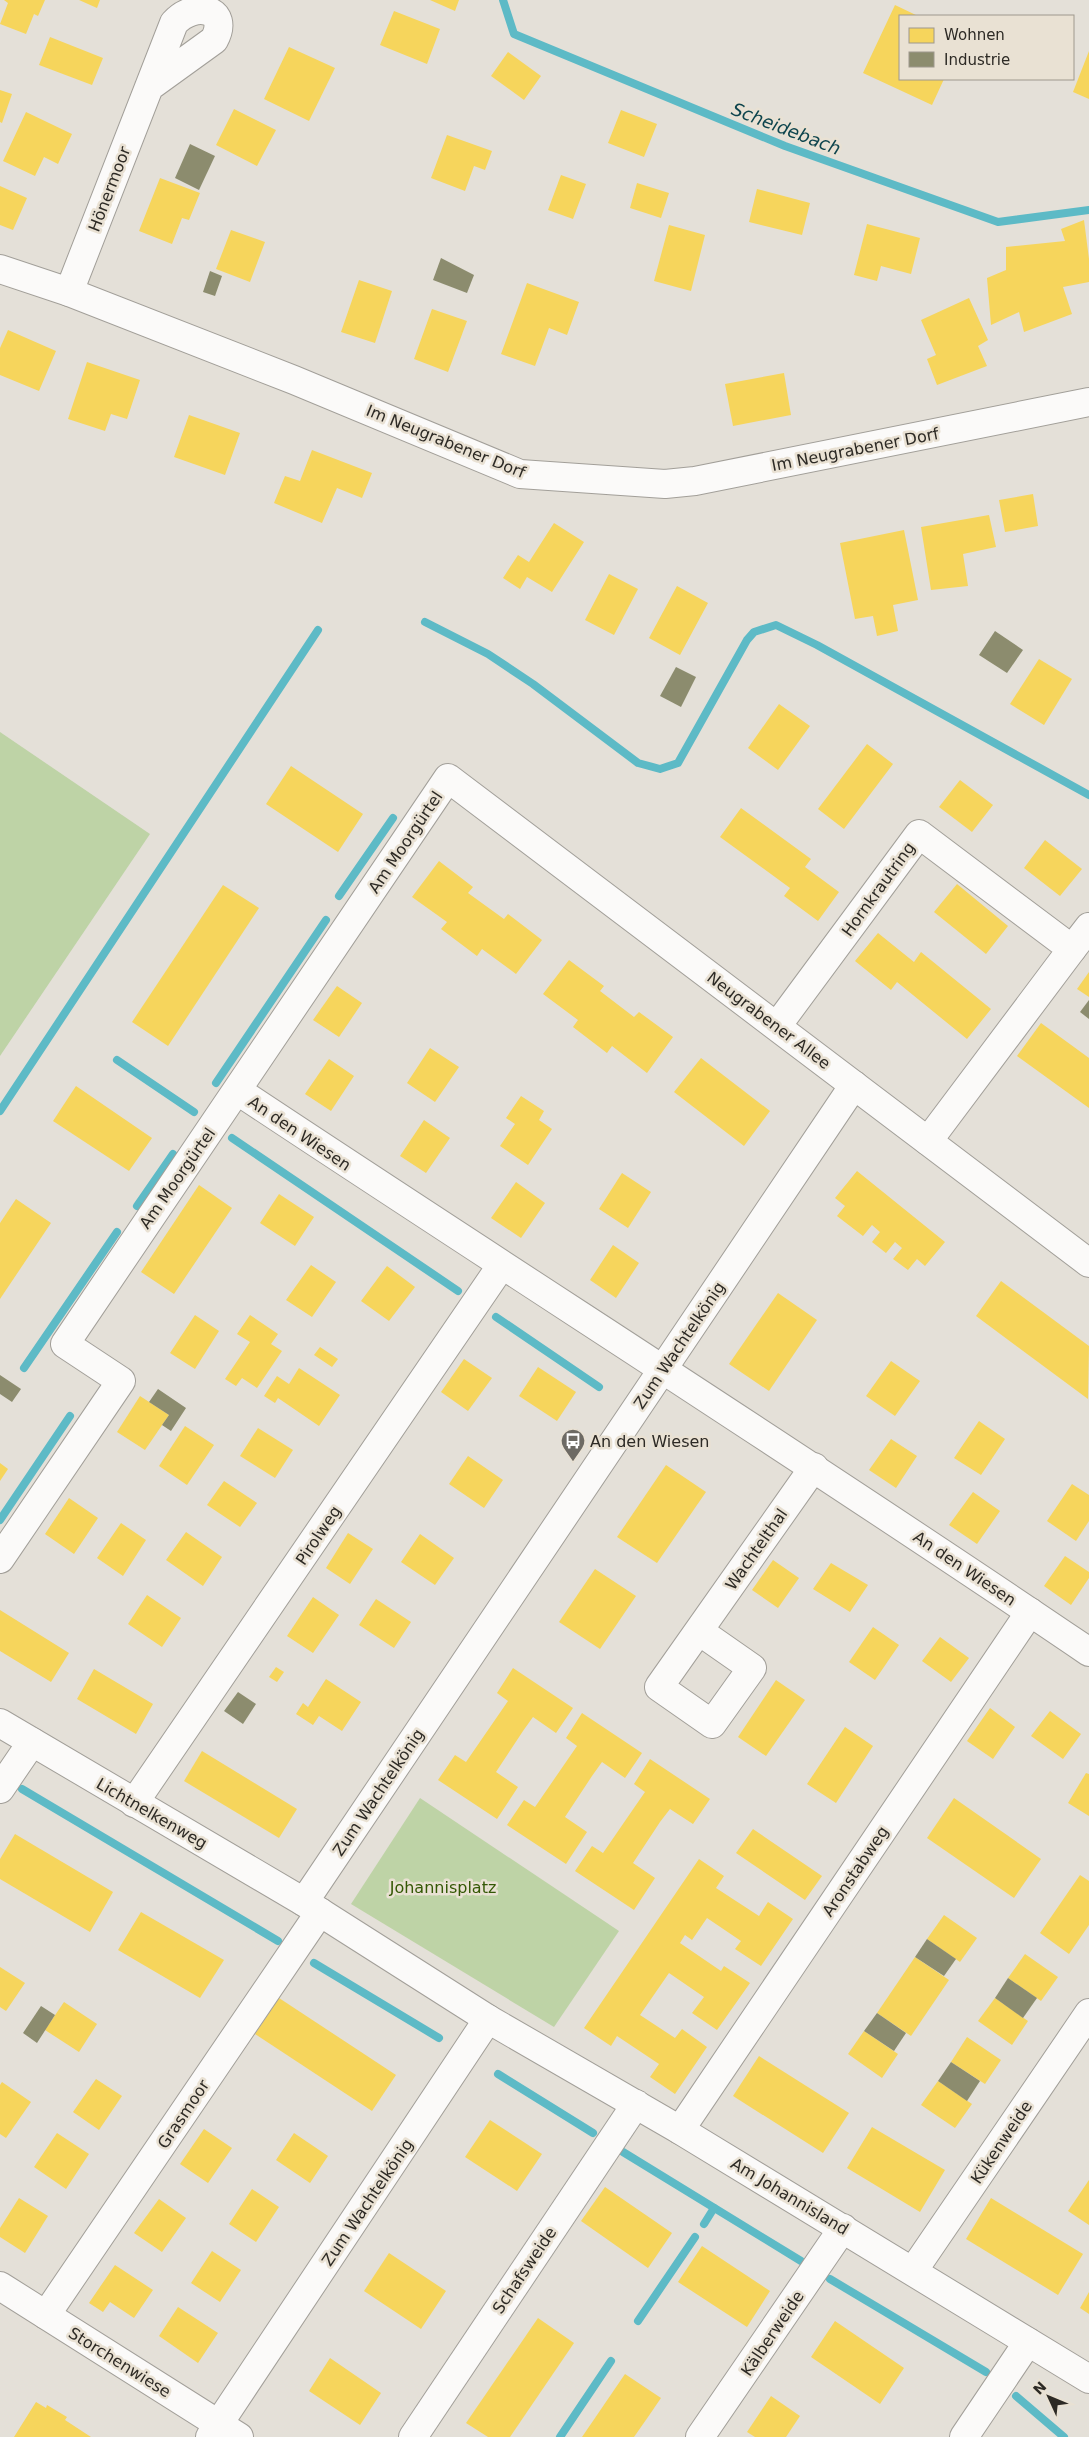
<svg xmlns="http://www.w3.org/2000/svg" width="1089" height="2437" viewBox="0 0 1089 2437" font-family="'DejaVu Sans',sans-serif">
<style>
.green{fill:#bed3a6}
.homes{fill:#f6d55c}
.industry{fill:#8c8c6e}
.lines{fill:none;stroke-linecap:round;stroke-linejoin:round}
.stream{stroke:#5dbac6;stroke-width:8}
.minor-casing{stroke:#a29f99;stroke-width:30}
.minor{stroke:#fbfaf9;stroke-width:28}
.labels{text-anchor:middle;stroke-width:5;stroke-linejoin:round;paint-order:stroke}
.street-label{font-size:16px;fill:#2d2a25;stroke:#e9e1d3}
.poi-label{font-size:16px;fill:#2d2a25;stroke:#e9e1d3;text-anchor:start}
.park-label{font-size:16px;fill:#345805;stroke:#e9e1d3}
.water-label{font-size:18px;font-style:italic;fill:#0d444d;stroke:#e9e1d3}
</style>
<rect width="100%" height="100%" fill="#e4e0d8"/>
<!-- green -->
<g class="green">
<polygon points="0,732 150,834 0,1056"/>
<polygon points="420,1798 619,1931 554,2027 351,1904"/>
</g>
<!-- homes -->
<g class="homes">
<polygon points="4,0 45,0 38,16 34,14 26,34 0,24 8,3"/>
<polygon points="79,0 100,0 97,8"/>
<polygon points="430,0 459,0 455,11"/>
<polygon points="895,5 918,16 900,16 900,79 944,79 932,105 863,73"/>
<polygon points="394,11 440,29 427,64 380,45"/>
<polygon points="50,37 103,58 92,85 39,65"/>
<polygon points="289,47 335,68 309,121 264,99"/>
<polygon points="1089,51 1089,99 1073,92"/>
<polygon points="508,52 541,76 524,100 491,76"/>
<polygon points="0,90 12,94 2,123 0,122"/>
<polygon points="234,109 276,130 257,166 216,145"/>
<polygon points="621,110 657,124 644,157 608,143"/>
<polygon points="26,112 72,134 58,164 44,157 35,176 3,161"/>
<polygon points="447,135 492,151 485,170 474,166 465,191 431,178"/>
<polygon points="561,175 586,184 573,219 548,210"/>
<polygon points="160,178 200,193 189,220 182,218 172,244 139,231"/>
<polygon points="637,183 669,193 661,218 630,208"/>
<polygon points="0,186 27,198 13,230 0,225"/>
<polygon points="757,189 810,203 802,235 749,222"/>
<polygon points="1084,220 1089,259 1089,282 1063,287 1072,314 1024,332 1019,312 991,325 987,278 1006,270 1006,247 1065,241 1061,229"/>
<polygon points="867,224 920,238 911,274 881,266 877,281 854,275"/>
<polygon points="669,225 705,235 691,291 654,281"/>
<polygon points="231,230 265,242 250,282 216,269"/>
<polygon points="359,280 392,291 375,343 341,332"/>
<polygon points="527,283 579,302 567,335 549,328 535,366 501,354"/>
<polygon points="969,298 988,340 978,346 987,366 937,385 927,359 936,355 921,320"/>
<polygon points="432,309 467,321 448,372 414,359"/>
<polygon points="8,330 56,351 39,391 0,375 0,348"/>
<polygon points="87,362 140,380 127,419 111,414 105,431 68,419"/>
<polygon points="784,373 791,415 733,426 725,384"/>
<polygon points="189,415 240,433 225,475 174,457"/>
<polygon points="312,450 372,473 362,498 337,488 322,523 274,503 285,476 300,481"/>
<polygon points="1033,494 1038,526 1005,532 999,500"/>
<polygon points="989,515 996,547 963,554 968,586 931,590 921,527"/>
<polygon points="554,523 584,542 552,592 527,577 520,589 503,578 518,555 529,562"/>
<polygon points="904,530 918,600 893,605 898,631 877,636 873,616 855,619 840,543"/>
<polygon points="609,574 638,589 614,635 585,620"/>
<polygon points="677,586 708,603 680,655 649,638"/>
<polygon points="1039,659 1072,679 1044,725 1010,704"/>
<polygon points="779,704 810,726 778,770 748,748"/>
<polygon points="867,744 893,764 844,829 818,809"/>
<polygon points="291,766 363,814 338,852 266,804"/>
<polygon points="960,780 993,805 972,832 939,807"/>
<polygon points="741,808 811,859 805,867 839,892 818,921 784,896 790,888 720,837"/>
<polygon points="1045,840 1082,869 1060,896 1024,868"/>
<polygon points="439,861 473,887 468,893 504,919 508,914 542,940 516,974 482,949 477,956 441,929 447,922 412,897"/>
<polygon points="957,884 1008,926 986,954 934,912"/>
<polygon points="223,885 259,908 168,1046 132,1022"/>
<polygon points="878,933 914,962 921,952 991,1009 967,1039 897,982 891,990 855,961"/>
<polygon points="569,960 604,986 600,991 634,1017 639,1012 673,1037 647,1073 612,1046 607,1053 573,1027 578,1020 543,994"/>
<polygon points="1089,972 1089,997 1077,989"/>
<polygon points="337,986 362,1003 339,1037 313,1020"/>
<polygon points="1041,1023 1089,1058 1089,1108 1017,1056"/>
<polygon points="430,1048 459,1067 435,1102 407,1083"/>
<polygon points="701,1058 770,1111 744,1146 674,1092"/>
<polygon points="329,1059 354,1076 331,1111 305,1094"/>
<polygon points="76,1086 152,1138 129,1171 53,1121"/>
<polygon points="521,1096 544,1111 539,1120 552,1129 528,1165 500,1146 515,1124 506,1118"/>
<polygon points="424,1120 450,1138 426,1173 400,1156"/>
<polygon points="857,1171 945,1242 925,1266 917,1259 908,1270 893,1259 902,1248 895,1242 886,1253 872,1242 880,1232 872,1225 863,1236 837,1216 845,1206 835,1198"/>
<polygon points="622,1173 651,1192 628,1228 599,1209"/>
<polygon points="516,1182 545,1203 521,1238 491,1218"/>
<polygon points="199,1185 232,1208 174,1294 141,1272"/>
<polygon points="279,1194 314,1217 295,1246 260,1223"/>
<polygon points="16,1199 51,1223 0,1299 0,1223"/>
<polygon points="613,1245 639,1263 616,1298 590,1280"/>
<polygon points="311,1265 336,1282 312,1317 286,1300"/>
<polygon points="387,1266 415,1287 389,1321 361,1301"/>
<polygon points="1001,1281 1089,1346 1088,1399 976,1316"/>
<polygon points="778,1293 817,1320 769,1391 729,1364"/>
<polygon points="195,1315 219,1331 195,1369 170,1353"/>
<polygon points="250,1315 278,1334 271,1344 282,1351 257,1388 242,1378 236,1386 225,1379 250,1342 237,1334"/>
<polygon points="320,1347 338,1359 332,1367 314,1355"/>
<polygon points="464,1359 492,1378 468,1411 441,1392"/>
<polygon points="891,1361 920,1381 895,1416 866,1396"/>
<polygon points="538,1367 576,1392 557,1421 519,1396"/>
<polygon points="299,1368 340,1395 319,1426 278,1398 275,1403 264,1396 277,1376 289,1384"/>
<polygon points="140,1396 169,1415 145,1450 117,1432"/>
<polygon points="979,1421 1005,1439 981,1475 954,1458"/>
<polygon points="185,1426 214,1445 187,1485 159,1466"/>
<polygon points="258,1428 293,1450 275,1478 240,1456"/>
<polygon points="891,1439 917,1456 896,1488 869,1470"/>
<polygon points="468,1456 503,1480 484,1508 449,1484"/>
<polygon points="0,1463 8,1469 0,1481"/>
<polygon points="666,1465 706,1492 657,1563 617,1537"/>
<polygon points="224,1481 257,1503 240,1527 207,1505"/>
<polygon points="1072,1484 1089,1495 1089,1521 1076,1541 1047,1521"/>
<polygon points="973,1492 1000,1511 977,1544 949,1525"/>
<polygon points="69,1498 98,1518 74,1554 45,1534"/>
<polygon points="121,1523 146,1540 123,1576 97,1558"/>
<polygon points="186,1532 222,1557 203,1586 166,1560"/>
<polygon points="348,1533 373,1549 350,1584 326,1568"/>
<polygon points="420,1534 454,1558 435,1585 401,1562"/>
<polygon points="1065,1556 1089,1572 1089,1578 1071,1605 1044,1586"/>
<polygon points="773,1560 799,1578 778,1608 752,1590"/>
<polygon points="831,1563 868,1585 850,1612 813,1589"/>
<polygon points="595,1569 636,1596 600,1649 559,1622"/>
<polygon points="147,1595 181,1618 162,1647 128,1624"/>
<polygon points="313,1597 339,1615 313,1653 287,1636"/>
<polygon points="376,1599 411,1622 394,1648 359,1625"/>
<polygon points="0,1610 69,1653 51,1682 0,1651"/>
<polygon points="873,1627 899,1645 875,1680 849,1662"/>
<polygon points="940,1637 969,1658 951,1682 922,1661"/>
<polygon points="276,1667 284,1672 277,1682 269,1677"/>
<polygon points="513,1668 573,1708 556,1733 533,1717 523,1731 496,1772 518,1787 497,1819 438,1780 455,1755 466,1762 508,1701 497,1693"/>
<polygon points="94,1669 153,1704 136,1734 77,1699"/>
<polygon points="326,1679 361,1702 342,1731 319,1716 313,1725 296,1714 303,1703 308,1707"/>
<polygon points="776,1680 805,1700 766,1756 738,1737"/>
<polygon points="990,1708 1015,1727 993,1759 967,1741"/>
<polygon points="1050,1711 1081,1734 1063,1759 1031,1736"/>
<polygon points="582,1713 642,1753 625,1778 602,1762 592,1776 565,1817 587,1832 566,1864 507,1825 524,1800 535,1807 577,1746 566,1738"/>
<polygon points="845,1727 873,1746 836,1803 807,1784"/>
<polygon points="202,1751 297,1809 279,1838 184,1781"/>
<polygon points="650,1759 710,1799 693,1824 670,1809 660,1822 633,1863 655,1878 634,1910 575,1871 592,1846 603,1853 636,1805 645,1792 634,1784"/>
<polygon points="1086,1773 1089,1774 1089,1816 1068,1803"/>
<polygon points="954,1798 1041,1859 1014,1898 927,1838"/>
<polygon points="753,1829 822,1876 805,1900 736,1853"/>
<polygon points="15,1834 113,1892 90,1932 0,1879 0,1859"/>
<polygon points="699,1859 724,1876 716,1888 759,1916 768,1902 793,1919 761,1966 735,1949 741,1941 707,1918 692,1940 685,1935 680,1943 721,1971 724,1966 750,1983 717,2030 692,2013 704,1997 669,1973 640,2015 675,2038 682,2029 707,2047 675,2094 650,2077 659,2064 617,2036 611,2046 584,2028"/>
<polygon points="1080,1875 1089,1881 1089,1925 1069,1954 1040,1933"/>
<polygon points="141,1912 224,1960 200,1998 118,1950"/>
<polygon points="944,1915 977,1938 960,1962 927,1939"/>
<polygon points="1025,1954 1058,1977 1041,2001 1008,1978"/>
<polygon points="915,1957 949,1980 911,2036 877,2013"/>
<polygon points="0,1967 25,1983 6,2011 0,2007"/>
<polygon points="279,1998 396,2075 372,2111 255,2034"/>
<polygon points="995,1998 1028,2021 1012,2045 978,2021"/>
<polygon points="64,2002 97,2024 79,2052 45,2030"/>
<polygon points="864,2031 898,2054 882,2078 848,2054"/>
<polygon points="967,2037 1001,2060 985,2084 951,2062"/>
<polygon points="759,2056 849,2113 823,2153 733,2096"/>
<polygon points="96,2079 122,2096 99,2130 73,2112"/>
<polygon points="938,2081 972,2104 955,2128 921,2105"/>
<polygon points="2,2082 31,2102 6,2138 0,2134 0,2085"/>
<polygon points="490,2120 542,2154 517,2191 465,2157"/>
<polygon points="872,2127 945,2170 920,2212 847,2168"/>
<polygon points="204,2129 232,2148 208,2183 180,2164"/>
<polygon points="57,2133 89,2154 66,2189 34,2167"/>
<polygon points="294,2133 328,2156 310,2183 276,2160"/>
<polygon points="1089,2180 1089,2225 1068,2211"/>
<polygon points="605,2187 672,2233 648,2268 581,2221"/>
<polygon points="252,2189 279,2207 256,2242 229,2224"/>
<polygon points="19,2198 48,2216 25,2253 0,2237 0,2228"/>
<polygon points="991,2198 1083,2254 1058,2295 966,2239"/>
<polygon points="159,2199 186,2218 162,2252 134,2233"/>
<polygon points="702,2246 770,2291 747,2327 678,2282"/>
<polygon points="212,2251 241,2270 220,2302 191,2283"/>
<polygon points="389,2253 446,2291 421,2329 364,2291"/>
<polygon points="115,2265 153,2290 134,2318 110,2302 103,2312 89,2303"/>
<polygon points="1089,2292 1089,2314 1080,2308"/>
<polygon points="178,2307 218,2333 198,2363 159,2336"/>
<polygon points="538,2318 574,2343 510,2437 488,2437 466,2423"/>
<polygon points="835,2321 904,2368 880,2404 811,2357"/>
<polygon points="330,2358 381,2393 360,2425 309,2391"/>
<polygon points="625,2374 661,2398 648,2417 634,2437 582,2437"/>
<polygon points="771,2396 800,2416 786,2437 755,2437 747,2432"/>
<polygon points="36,2402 46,2408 47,2405 67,2417 65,2420 91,2437 14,2437"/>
</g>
<!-- industry -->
<g class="industry">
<polygon points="190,144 215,156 199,190 175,178"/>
<polygon points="441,258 474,275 467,293 433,280"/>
<polygon points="210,271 222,276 215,296 203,292"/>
<polygon points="995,631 1023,650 1007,673 979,655"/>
<polygon points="676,667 696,677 681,707 660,696"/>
<polygon points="1089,1000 1089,1019 1080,1012"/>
<polygon points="0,1375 21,1389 12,1402 0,1394"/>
<polygon points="158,1389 186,1408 171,1431 162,1425 169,1415 149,1402"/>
<polygon points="238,1692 256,1704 243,1724 224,1711"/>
<polygon points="927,1939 956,1959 944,1976 915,1957"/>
<polygon points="1008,1978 1037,1998 1023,2018 995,1998"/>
<polygon points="41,2006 55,2015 37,2043 23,2033"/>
<polygon points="877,2013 906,2033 894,2051 864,2031"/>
<polygon points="951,2062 980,2081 967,2101 938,2081"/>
</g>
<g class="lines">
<!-- stream -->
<g class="stream">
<polyline points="503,0 514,34 785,146 998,222 1089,210"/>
<polyline points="425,622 488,654 533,684 638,763 660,769 678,763 747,640 754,632 776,625 817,645 1089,795"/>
<polyline points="339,896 393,818"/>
<polyline points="117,1060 194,1112"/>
<polyline points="216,1083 326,920"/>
<polyline points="0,1111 318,630"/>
<polyline points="232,1138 458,1291"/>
<polyline points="137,1206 173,1154"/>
<polyline points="496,1317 599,1387"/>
<polyline points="24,1368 117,1232"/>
<polyline points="0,1520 70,1416"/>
<polyline points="22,1789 278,1941"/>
<polyline points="314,1963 439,2038"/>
<polyline points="498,2074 593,2133"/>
<polyline points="623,2152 801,2261"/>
<polyline points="704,2224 714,2208"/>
<polyline points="830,2279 986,2372"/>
<polyline points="638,2321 695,2237"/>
<polyline points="1016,2396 1064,2437"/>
<polyline points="560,2437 611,2361"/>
</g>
<defs>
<g id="minor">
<polyline points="0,269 69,292 294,380 520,474 665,484 695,481 1089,402"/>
<path d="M69 292 174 23C195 0 231 9 214 40L149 87"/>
<polyline points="1072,949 1089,927"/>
<polyline points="777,1026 919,834 1072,949 928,1141"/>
<path d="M238 1091C521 1279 808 1461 1089 1652"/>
<polyline points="0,1559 121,1381 65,1344 448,778 1089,1263"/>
<polyline points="699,1631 752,1668 712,1724 659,1687 814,1467"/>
<polyline points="0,1723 304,1902 488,2019 680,2130 1089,2379"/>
<polyline points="0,1789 32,1742"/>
<polyline points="134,1803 501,1266"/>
<polyline points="304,1902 854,1085"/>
<polyline points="680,2130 1030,1612"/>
<polyline points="913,2271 1089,2013"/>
<polyline points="0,2286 239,2437"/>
<polyline points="46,2315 320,1912"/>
<polyline points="210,2437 488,2019"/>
<polyline points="413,2437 636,2104"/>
<polyline points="700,2437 843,2228"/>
<polyline points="964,2437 1028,2342"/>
</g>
</defs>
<!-- minor casing -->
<use href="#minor" class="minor-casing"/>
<!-- minor -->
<use href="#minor" class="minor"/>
</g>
<!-- icons -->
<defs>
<symbol id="bus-pin" viewBox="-11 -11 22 30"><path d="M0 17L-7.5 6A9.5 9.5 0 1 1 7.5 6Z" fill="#6d6a64" stroke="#e9e1d3"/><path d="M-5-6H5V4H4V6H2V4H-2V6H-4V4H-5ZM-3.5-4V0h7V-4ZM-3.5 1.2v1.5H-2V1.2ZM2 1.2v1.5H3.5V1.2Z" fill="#fff"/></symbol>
</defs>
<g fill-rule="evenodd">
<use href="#bus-pin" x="559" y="1427" width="28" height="38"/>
</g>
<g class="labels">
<!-- street labels -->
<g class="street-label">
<text transform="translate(109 189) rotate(-69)" y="6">Hönermoor</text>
<text transform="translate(446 441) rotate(22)" y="6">Im Neugrabener Dorf</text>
<text transform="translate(855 449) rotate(-11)" y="6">Im Neugrabener Dorf</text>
<text transform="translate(405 842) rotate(-56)" y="6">Am Moorgürtel</text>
<text transform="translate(878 889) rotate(-54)" y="6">Hornkrautring</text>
<text transform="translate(769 1020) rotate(37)" y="6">Neugrabener Allee</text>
<text transform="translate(300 1133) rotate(34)" y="6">An den Wiesen</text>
<text transform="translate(177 1178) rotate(-55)" y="6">Am Moorgürtel</text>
<text transform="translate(679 1345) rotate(-56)" y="6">Zum Wachtelkönig</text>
<text transform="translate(318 1535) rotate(-56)" y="6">Pirolweg</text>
<text transform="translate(756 1549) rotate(-55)" y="6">Wachtelthal</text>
<text transform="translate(965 1568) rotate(34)" y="6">An den Wiesen</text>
<text transform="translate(378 1792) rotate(-56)" y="6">Zum Wachtelkönig</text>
<text transform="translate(152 1813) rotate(30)" y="6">Lichtnelkenweg</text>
<text transform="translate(855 1871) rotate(-56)" y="6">Aronstabweg</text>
<text transform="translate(183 2114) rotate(-56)" y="6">Grasmoor</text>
<text transform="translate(1001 2142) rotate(-56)" y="6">Kükenweide</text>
<text transform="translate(790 2196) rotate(31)" y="6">Am Johannisland</text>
<text transform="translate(367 2202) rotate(-56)" y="6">Zum Wachtelkönig</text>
<text transform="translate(524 2270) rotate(-56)" y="6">Schafsweide</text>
<text transform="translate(772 2333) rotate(-56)" y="6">Kälberweide</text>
<text transform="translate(120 2362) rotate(32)" y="6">Storchenwiese</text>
</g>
<!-- poi labels -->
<g class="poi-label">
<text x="590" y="1447">An den Wiesen</text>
</g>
<!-- park labels -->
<g class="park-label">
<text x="443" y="1893">Johannisplatz</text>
</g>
<!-- water labels -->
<g class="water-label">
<text transform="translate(786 129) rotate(21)" y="6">Scheidebach</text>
</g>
</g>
<!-- legend -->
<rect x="899" y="15" width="175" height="65" fill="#e9e1d3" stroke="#9e988d"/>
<rect x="909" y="28" width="25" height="15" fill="#f6d55c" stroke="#9e988d"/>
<text x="944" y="40" font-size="15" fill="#2d2a25">Wohnen</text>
<rect x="909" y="52" width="25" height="15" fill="#8c8c6e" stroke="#9e988d"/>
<text x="944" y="65" font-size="15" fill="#2d2a25">Industrie</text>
<!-- north arrow -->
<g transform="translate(1049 2397) rotate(314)" stroke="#e9e1d3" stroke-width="4" paint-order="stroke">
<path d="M0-4L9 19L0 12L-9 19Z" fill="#2d2a25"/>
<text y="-8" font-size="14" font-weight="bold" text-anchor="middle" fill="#2d2a25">N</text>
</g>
</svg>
